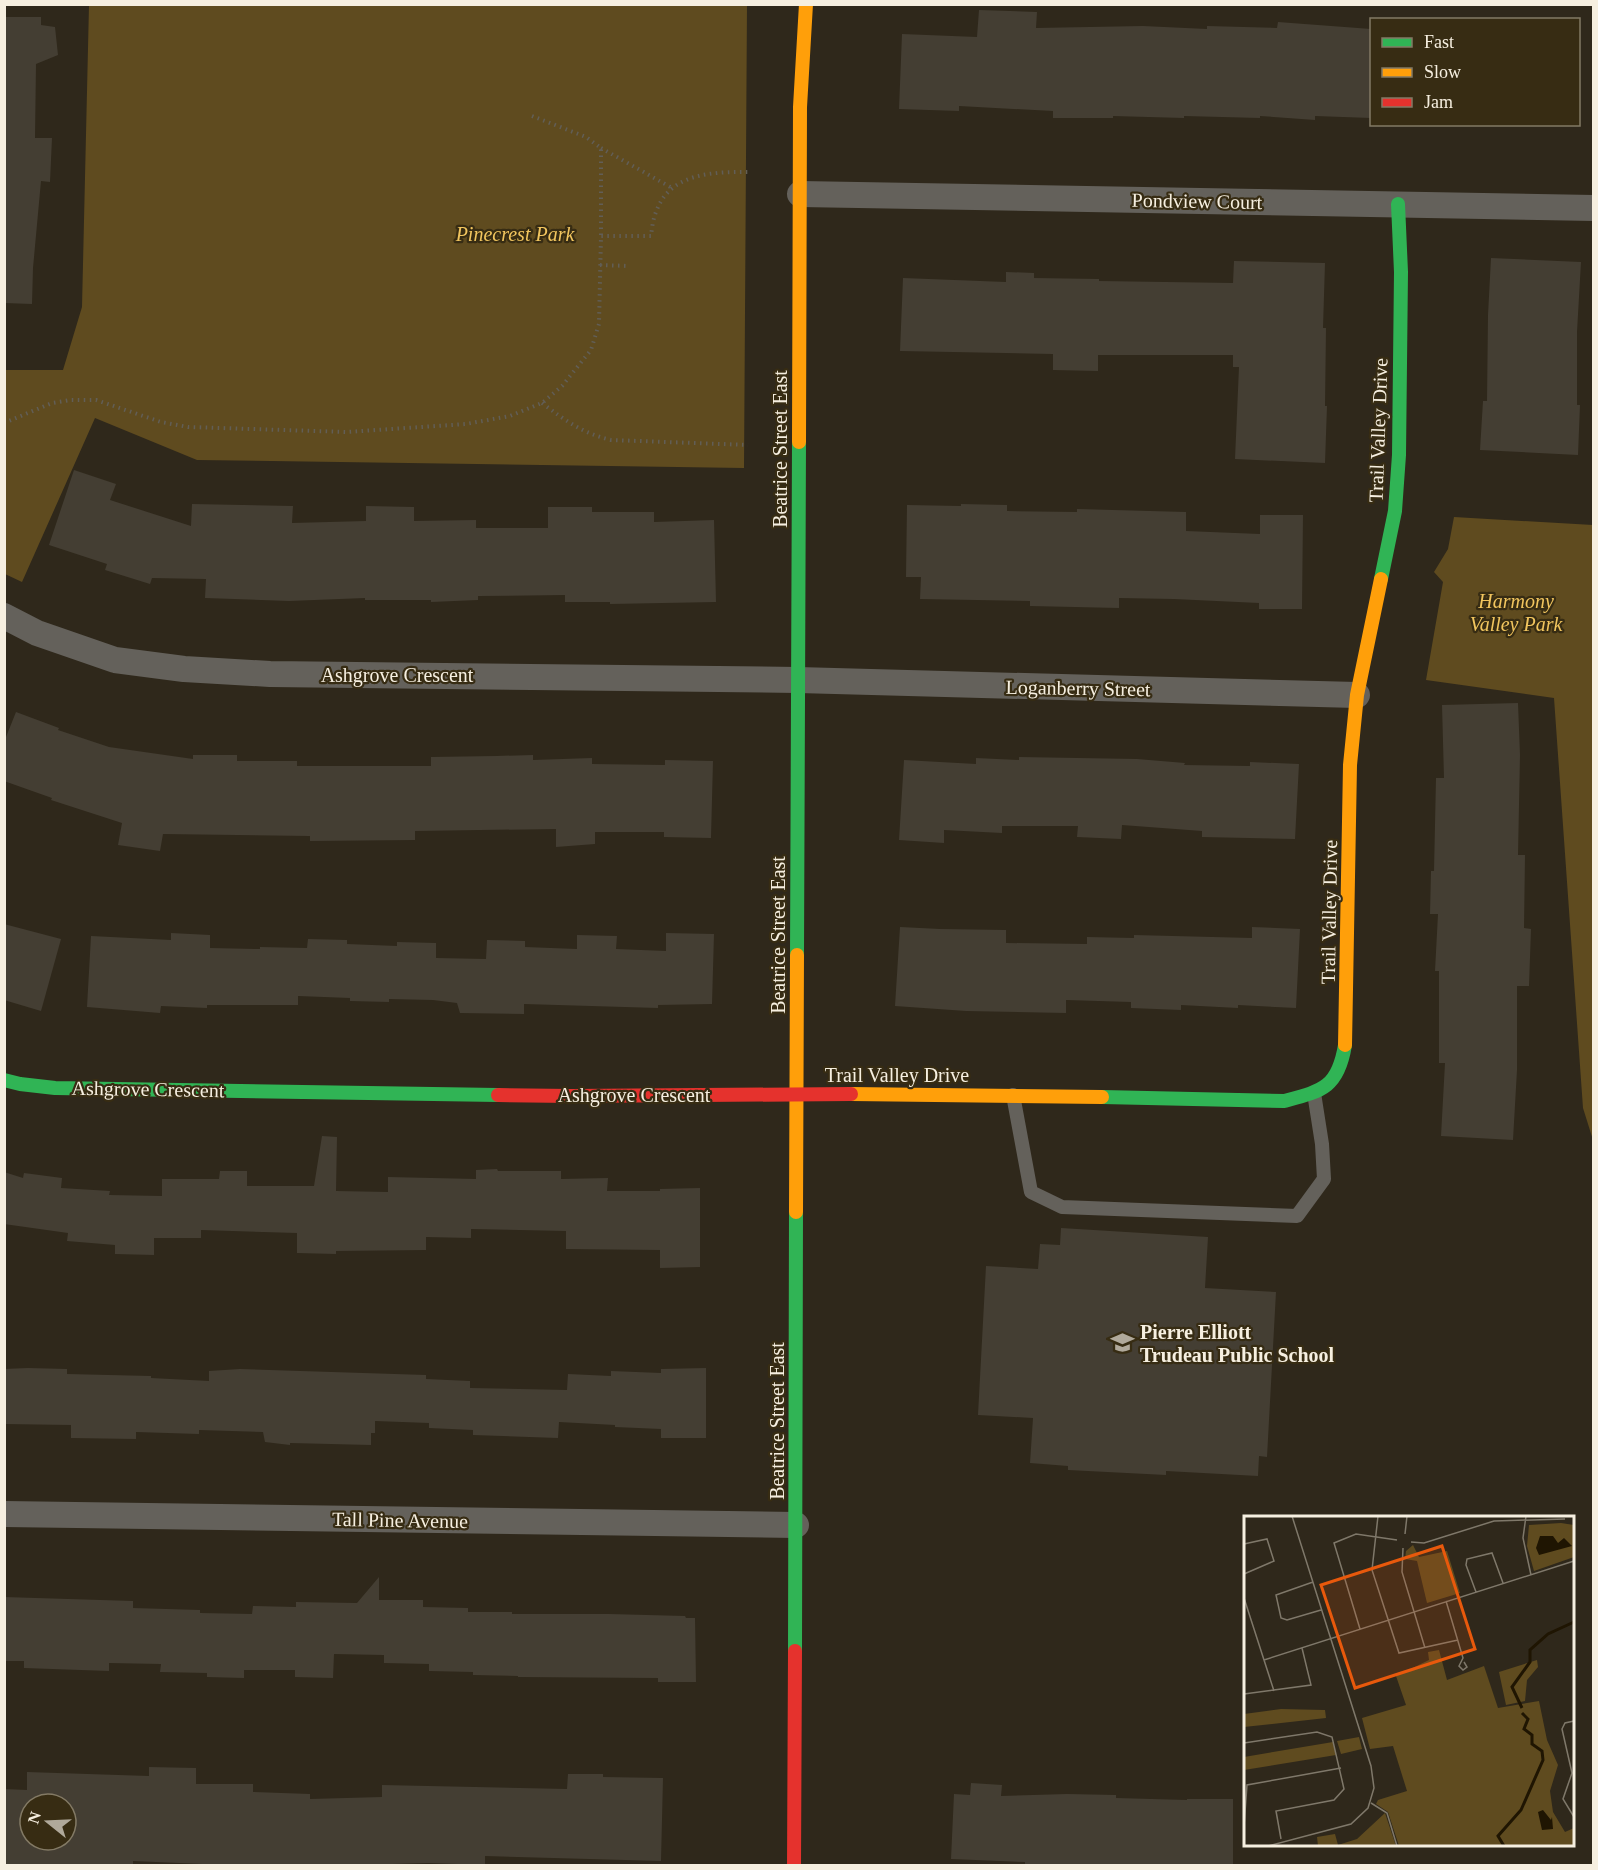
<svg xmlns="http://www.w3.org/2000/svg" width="1598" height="1870" viewBox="0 0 1598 1870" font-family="'Times New Roman',serif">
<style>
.green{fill:#5f4b1f}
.building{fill:#443e33;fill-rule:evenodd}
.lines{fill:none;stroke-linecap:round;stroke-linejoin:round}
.path{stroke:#625e56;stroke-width:4;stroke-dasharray:1.5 4.5;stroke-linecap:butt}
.lane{stroke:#64615b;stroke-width:14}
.street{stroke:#64615b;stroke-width:26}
.fast{stroke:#30b455;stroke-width:14}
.slow{stroke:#ff9f0a;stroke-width:14}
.jam{stroke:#e5322d;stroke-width:14}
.labels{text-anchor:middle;stroke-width:4.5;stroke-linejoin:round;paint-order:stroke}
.street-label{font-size:20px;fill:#f6efe0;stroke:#372c13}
.park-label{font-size:20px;font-style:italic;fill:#f1c55e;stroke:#372c13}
.poi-label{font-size:20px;font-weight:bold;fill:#f6efe0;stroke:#372c13;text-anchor:start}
.inset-river{fill:none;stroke:#1f1502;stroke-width:3}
.inset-road{fill:none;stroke:#7f786a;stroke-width:1.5}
.view{fill:#e8590c;fill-opacity:0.15;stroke:#e8590c;stroke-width:3}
.inset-edge{fill:none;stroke:#f6efe0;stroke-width:3}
</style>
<rect width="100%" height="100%" fill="#2f281b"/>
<!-- green -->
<g class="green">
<polygon points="89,5 747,5 744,468 197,460 95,418 22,582 5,574 5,370 63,370 82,307"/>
<polygon points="1454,517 1593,525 1593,1140 1583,1108 1554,698 1426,680 1443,582 1434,572 1448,549"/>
</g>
<!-- building -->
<g class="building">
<polygon points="979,10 1037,12 1036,28 1143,26 1207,29 1207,26 1277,28 1278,22 1371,29 1371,118 1315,116 1315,120 1260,116 1260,118 1184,116 1184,118 1113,116 1113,118 1053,118 1053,111 959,106 959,111 899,109 902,34 977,37"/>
<polygon points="4,17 41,17 41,25 55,27 58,55 36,64 35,138 52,138 50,182 41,181 33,268 32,304 4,303"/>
<polygon points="1491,258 1581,262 1577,332 1577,405 1580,405 1578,455 1480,450 1483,401 1487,401 1488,315"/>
<polygon points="1234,261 1325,263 1323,328 1326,328 1325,406 1327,406 1325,463 1235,459 1239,367 1233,367 1233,355 1098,355 1098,371 1053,370 1053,354 900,351 903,278 1006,282 1006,272 1034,273 1034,278 1099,279 1099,281 1233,283"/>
<polygon points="74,470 116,484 110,500 191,526 192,504 293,506 292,523 366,521 366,506 414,507 414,521 476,520 476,528 548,528 548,507 592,507 592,512 654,512 654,522 714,520 716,602 610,604 610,602 565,602 565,595 478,596 478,600 431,602 431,600 365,600 365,598 289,601 205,598 206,579 152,578 150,584 105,570 107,564 49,545"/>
<polygon points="961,504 1007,505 1007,511 1077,512 1077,509 1186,512 1186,531 1260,534 1260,515 1303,515 1302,609 1259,609 1259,603 1174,599 1119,598 1119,608 1030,606 1030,601 920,599 921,577 906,577 907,505 961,506"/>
<polygon points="1518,703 1520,755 1518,855 1525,855 1524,928 1531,929 1529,986 1517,986 1517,1070 1513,1140 1441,1136 1445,1063 1439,1063 1439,971 1435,971 1438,914 1430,914 1431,871 1434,871 1436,778 1444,778 1442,705"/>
<polygon points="16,712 59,728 58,730 109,747 193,759 193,755 237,755 237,761 297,761 297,766 431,766 431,757 496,756 533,755 533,760 592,758 592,764 665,765 665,760 713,761 711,838 664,837 664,832 595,832 595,844 556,847 556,829 480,830 415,831 415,840 310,841 310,836 163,834 160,851 118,845 122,823 51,800 52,798 4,781 4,742"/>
<polygon points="1019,757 1137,759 1185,763 1184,765 1250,766 1250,762 1299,764 1295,839 1202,837 1202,831 1122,825 1121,839 1077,837 1078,826 1002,826 1002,833 944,830 944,843 899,840 904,760 976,764 976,758 1019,760"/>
<polygon points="4,924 61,939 41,1011 4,1000"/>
<polygon points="900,927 940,929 1006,930 1006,943 1087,944 1087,937 1134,938 1134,935 1252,938 1252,927 1300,929 1296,1008 1238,1005 1238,1008 1181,1005 1181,1010 1131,1008 1131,1002 1066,1000 1066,1013 966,1011 895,1006"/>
<polygon points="171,933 210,935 210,948 260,949 260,947 307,948 308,939 347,940 347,944 397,946 397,942 436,943 436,958 486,959 487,940 525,941 525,947 577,949 577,935 617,936 616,949 666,951 666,933 714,934 712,1004 658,1005 658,1008 524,1004 524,1014 460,1013 457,1003 433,1000 389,999 389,1002 350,1001 350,998 298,996 298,1005 207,1005 207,1008 161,1006 160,1013 87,1007 91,936 171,940"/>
<polygon points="322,1136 337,1137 336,1191 388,1192 388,1177 476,1179 476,1170 497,1169 498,1171 561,1171 561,1179 608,1178 607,1191 660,1191 660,1189 700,1188 700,1267 660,1268 660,1250 566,1249 566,1231 471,1229 471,1238 426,1237 426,1250 336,1251 336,1254 297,1253 297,1233 201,1230 201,1238 154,1238 154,1255 115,1254 115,1245 67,1241 68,1233 4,1224 4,1172 23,1178 24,1173 62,1178 61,1188 110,1191 109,1195 162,1196 162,1179 219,1179 220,1171 247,1171 247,1186 314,1186"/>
<polygon points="1061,1228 1208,1237 1205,1288 1276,1292 1267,1457 1259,1456 1258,1476 1166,1471 1166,1475 1068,1470 1068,1466 1030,1463 1033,1418 978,1415 986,1266 1038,1269 1040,1244 1060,1245"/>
<polygon points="28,1368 67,1369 67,1374 151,1376 151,1378 209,1381 209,1371 240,1369 426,1375 426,1379 470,1381 470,1388 567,1390 568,1374 611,1376 611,1371 661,1373 661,1369 706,1368 706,1438 661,1438 661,1429 615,1427 615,1425 559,1422 558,1438 473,1435 473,1430 429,1428 429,1423 375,1421 375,1433 371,1433 371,1445 290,1443 290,1445 265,1442 263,1432 199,1430 199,1434 136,1432 136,1439 71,1438 71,1425 4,1424 4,1369"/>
<polygon points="379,1577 379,1600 423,1600 423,1607 468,1608 468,1612 512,1612 512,1614 609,1614 685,1616 686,1618 695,1618 696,1682 658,1682 658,1678 518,1677 518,1676 473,1675 473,1672 429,1671 429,1664 384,1663 384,1655 334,1654 333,1678 295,1677 295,1670 244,1670 244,1678 207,1677 207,1673 160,1672 161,1664 109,1663 109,1671 24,1668 24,1661 4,1661 4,1597 133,1601 133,1608 200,1610 200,1613 252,1614 253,1606 296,1607 296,1602 357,1603"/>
<path d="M149 1767 196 1768V1784H253V1792L310 1794V1799L382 1797V1785L567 1789 568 1774H603V1777L663 1778 661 1861 485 1856V1865L428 1863 324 1866V1864H202L133 1861V1866H4V1789L27 1790V1772L149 1776ZM30 1804H66V1840H30Z"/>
<polygon points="971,1783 1002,1785 1001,1796 1067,1794 1116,1795 1116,1798 1187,1800 1187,1799 1233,1799 1233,1866 1025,1866 1025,1862 951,1859 954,1794 970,1795"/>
</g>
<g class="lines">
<!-- path -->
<g class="path">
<polyline points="532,116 586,137 601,148 601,236"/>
<polyline points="601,148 672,188"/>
<polyline points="600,265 629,266"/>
<path d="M542 403C566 421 582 433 611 440L748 445"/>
<path d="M4 423 52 403 71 400H96L161 422 188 427 347 432 466 424 510 416 542 403 562 386 591 350 599 324 601 236H651C652 228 653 219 656 212 670 172 714 172 749 172"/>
</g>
<!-- lane -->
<polyline class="lane" points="1013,1095 1031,1192 1062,1207 1297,1216 1324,1179 1322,1144 1314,1093"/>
<!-- street -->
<g class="street">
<polyline points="800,194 1594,208"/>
<polyline points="4,616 37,633 115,660 184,669 270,674 798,680 1357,695"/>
<polyline points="4,1514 796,1525"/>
</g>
<!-- fast -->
<g class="fast">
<polyline points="1381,579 1395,511 1399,455 1401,272 1398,204"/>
<polyline points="797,955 799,442"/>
<polyline points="4,1080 20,1084 55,1088 498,1095"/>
<path d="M1102 1097 1284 1101C1322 1091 1338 1088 1345 1045"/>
<polyline points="795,1651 796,1212"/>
</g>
<!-- slow -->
<g class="slow">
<polyline points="799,442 800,107 806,4"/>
<polyline points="1345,1045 1350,765 1357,695 1381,579"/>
<polyline points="851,1094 1102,1097"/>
<polyline points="796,1212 797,955"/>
</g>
<!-- jam -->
<g class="jam">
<polyline points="498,1095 571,1096 851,1094"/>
<polyline points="794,1866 795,1651"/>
</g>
</g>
<!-- icons -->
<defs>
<symbol id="school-bare" viewBox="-9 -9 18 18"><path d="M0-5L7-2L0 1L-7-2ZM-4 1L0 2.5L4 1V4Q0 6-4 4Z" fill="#b0a99b" stroke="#372c13" stroke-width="2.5" paint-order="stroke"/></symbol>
</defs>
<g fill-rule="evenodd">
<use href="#school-bare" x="1106" y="1326" width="33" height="33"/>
</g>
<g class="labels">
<!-- street labels -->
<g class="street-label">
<text transform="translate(1197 201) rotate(1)" y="7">Pondview Court</text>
<text transform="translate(1378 430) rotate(-88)" y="7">Trail Valley Drive</text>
<text transform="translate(780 449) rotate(-90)" y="7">Beatrice Street East</text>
<text x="397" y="682">Ashgrove Crescent</text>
<text transform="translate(1078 688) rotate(1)" y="7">Loganberry Street</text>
<text transform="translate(1329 912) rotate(-89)" y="7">Trail Valley Drive</text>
<text transform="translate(778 935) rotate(-90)" y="7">Beatrice Street East</text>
<text x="897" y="1082">Trail Valley Drive</text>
<text transform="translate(148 1089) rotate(1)" y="7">Ashgrove Crescent</text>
<text x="634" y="1102">Ashgrove Crescent</text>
<text transform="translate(777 1421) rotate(-90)" y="7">Beatrice Street East</text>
<text transform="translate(400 1520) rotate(1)" y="7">Tall Pine Avenue</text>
</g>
<!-- park labels -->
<g class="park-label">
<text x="515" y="241">Pinecrest Park</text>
<text x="1516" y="608">Harmony<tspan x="1516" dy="23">Valley Park</tspan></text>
</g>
<!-- poi labels -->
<g class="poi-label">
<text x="1140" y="1339">Pierre Elliott<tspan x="1140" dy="23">Trudeau Public School</tspan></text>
</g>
</g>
<!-- overview -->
<g transform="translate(1244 1516)">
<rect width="330" height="330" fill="#2f281b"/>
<path d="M317 7 330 9V41L290 55 283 30 285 9ZM169 29 175 41 203 35 216 77 183 87 173 45 161 43 162 35ZM195 134 203 164 240 150 254 192 295 185 303 224 314 249 306 275 309 296 321 316 330 312V330H155L144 296 132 288 134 284 163 275 149 230 126 233 118 202 162 189 152 160 185 144 184 136ZM293 144 294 151 283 164 281 185 262 189 255 156ZM37 193 81 194 82 202 0 211V198ZM115 221 118 233 97 238 93 225ZM89 226 92 239 0 254V241ZM141 297 152 330H74L73 321 91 318 94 329 113 323Z" fill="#5f4b1f"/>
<path d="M296 20H309L314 27 320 22 328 30 295 39 292 32ZM299 294 307 304 308 301 309 313 298 314 294 296Z" fill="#1f1502"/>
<path class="inset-river" d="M278 192 268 171 286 146V134L304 118 330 106M260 330 254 320 277 294 299 244 298 235 288 228V219L280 213 284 203 278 197"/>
<path class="inset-road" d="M134 0 128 54 155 137 214 124M282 0 279 22 287 59M161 18 163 0M167 26 180 27 250 5 321 3M0 28 23 23 30 45 0 58M159 32 158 56 181 132M69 66 32 79 37 102 43 104 77 94M232 76 222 49 223 43 248 37 259 67M0 82 30 175M202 85 219 142 215 150 219 154 223 151 220 146M116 113 90 27 112 18 153 24M20 144 330 45M0 178 67 169 58 132M330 205 321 207 318 213 328 257 319 283 330 301M0 227 73 216 88 221 100 273 90 284 32 295 37 323M127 287 143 297 153 330M0 310 3 269 97 252M24 330 107 308 124 292 130 272 127 250 48 0"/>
<path class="view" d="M198 30 231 133 111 172 77 69Z"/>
<rect width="330" height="330" class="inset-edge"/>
</g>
<!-- border -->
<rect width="1598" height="1870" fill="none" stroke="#f6efe0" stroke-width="12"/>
<!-- legend -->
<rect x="1370" y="18" width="210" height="108" fill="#372c13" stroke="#837a65" stroke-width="1.5"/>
<rect x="1382" y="38" width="30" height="9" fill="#30b455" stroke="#837a65" stroke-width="1.5"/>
<text x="1424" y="48" font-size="18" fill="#f6efe0">Fast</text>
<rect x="1382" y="68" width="30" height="9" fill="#ff9f0a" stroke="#837a65" stroke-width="1.5"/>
<text x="1424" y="78" font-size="18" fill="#f6efe0">Slow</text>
<rect x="1382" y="98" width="30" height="9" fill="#e5322d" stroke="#837a65" stroke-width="1.5"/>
<text x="1424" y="108" font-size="18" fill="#f6efe0">Jam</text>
<!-- north arrow -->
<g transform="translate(48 1822) rotate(288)"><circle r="28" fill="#372c13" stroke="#837a65" stroke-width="1.5"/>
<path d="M0-4.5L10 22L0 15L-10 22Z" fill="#b0a99b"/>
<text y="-9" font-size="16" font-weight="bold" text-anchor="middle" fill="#f6efe0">N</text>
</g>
</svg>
